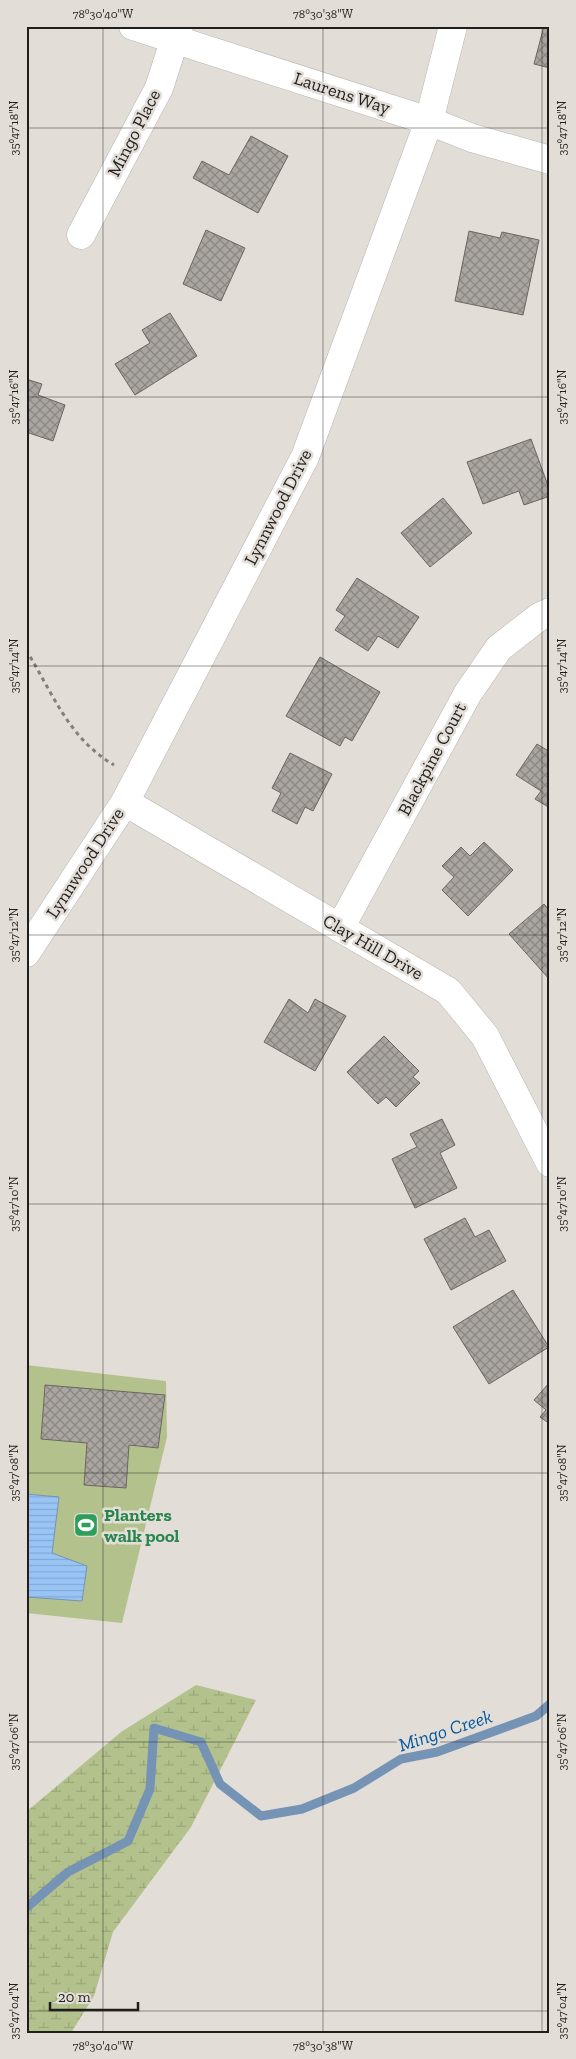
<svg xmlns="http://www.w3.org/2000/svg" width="576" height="2059" viewBox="0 0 576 2059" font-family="'Zilla Slab',serif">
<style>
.wetland{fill:url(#wetland-marsh)}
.pitch{fill:#b3c28d}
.water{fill:url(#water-rules);stroke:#7593b5}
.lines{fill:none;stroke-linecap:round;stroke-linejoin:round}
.stream{stroke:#7593b5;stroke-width:9}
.building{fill:url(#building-cross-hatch);stroke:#6b6661}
.street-casing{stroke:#b9b4af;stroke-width:29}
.secondary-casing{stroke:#b9b4af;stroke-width:29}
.path{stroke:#837f7b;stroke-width:3;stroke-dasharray:4 4;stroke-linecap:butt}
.street{stroke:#fff;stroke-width:28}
.secondary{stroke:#fff;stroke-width:28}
.ticks{fill:none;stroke:#201e1c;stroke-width:1;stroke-opacity:0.45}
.labels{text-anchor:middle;stroke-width:5;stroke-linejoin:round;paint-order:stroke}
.street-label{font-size:18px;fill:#201e1c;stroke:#e3ddd8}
.leisure-label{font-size:18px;font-weight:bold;fill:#27864d;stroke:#e3ddd8;text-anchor:start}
.water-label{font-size:19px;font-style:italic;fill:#00579d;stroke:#e3ddd8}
.neatline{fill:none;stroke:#201e1c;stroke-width:2}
.ticks-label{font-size:12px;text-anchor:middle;fill:#201e1c}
</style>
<defs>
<pattern id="wetland-marsh" width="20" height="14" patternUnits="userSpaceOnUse" patternTransform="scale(1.25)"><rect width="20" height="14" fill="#b3c28d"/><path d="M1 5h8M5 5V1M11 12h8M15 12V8" fill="none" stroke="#9aa679"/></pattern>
<pattern id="water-rules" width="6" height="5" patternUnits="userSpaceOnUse" patternTransform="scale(1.25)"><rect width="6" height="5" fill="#99c5f6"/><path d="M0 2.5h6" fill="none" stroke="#84a9d2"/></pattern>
<pattern id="building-cross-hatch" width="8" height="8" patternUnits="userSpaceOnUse" patternTransform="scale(1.25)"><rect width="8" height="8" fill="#aaa5a0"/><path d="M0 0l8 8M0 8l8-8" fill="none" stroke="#8a8682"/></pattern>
</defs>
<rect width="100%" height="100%" fill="#e3ddd8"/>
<!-- wetland -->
<polygon class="wetland" points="196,1685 256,1700 191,1827 113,1932 94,1996 71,2033 26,2033 26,1812 121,1732"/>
<!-- pitch -->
<polygon class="pitch" points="26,1365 166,1381 167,1437 122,1623 26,1613"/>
<!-- water -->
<polygon class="water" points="26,1494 59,1497 52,1553 87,1566 82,1601 26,1597"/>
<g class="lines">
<!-- stream -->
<polyline class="stream" points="26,1908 68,1872 128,1841 150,1789 154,1728 201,1742 220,1784 261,1816 302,1809 354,1788 401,1759 437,1752 536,1716 550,1704"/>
</g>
<!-- building -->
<g class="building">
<polygon points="544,26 550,26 550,68 534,64"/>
<polygon points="251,136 288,156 258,213 193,178 202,161 229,175"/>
<polygon points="206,230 245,248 221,301 183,284"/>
<polygon points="469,231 500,238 502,232 539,240 523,315 455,301"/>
<polygon points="170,313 197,356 135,395 115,364 150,343 142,330"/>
<polygon points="26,379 42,384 38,395 65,405 53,441 26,432"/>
<polygon points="531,439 550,491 550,496 524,505 519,491 483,504 467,462"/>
<polygon points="443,498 472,533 430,567 401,533"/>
<polygon points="357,578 419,617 398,648 378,636 368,651 335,630 345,616 336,610"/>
<polygon points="320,657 380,692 352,741 345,737 340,746 286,716"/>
<polygon points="537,744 550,752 550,808 535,799 541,791 516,775"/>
<polygon points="290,753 332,774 313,811 305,807 297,824 272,811 281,793 272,788"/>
<polygon points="484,842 513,870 468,916 442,890 454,877 442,866 461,847 470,856"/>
<polygon points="544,904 550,911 550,980 509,934"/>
<polygon points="289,999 308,1013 315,999 346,1016 315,1071 264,1042"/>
<polygon points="384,1036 419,1071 413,1077 420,1083 396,1107 386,1097 378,1104 347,1072"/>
<polygon points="442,1119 455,1145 440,1153 457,1188 415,1208 392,1159 417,1147 410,1134"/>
<polygon points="465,1218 475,1237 489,1230 506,1261 451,1290 424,1239"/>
<polygon points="513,1290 549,1347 489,1384 453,1327"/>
<polygon points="550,1382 550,1424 540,1417 546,1410 534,1400"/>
<polygon points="45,1385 165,1395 158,1448 129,1445 126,1488 84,1485 87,1443 41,1439"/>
</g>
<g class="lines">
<defs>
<g id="street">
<polyline points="133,26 429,121"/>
<polyline points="81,235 159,88 179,26"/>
<polyline points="125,802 448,991 485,1036 550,1163"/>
<polyline points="340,928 468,693 499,648 539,617 550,612"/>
</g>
<g id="secondary">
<polyline points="429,121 472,138 550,160"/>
<polyline points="26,953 125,802 305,457 429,121 453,26"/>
</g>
</defs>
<!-- street casing -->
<use href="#street" class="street-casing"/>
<!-- secondary casing -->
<use href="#secondary" class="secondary-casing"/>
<!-- path -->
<path class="path" d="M26 650C53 693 68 738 114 765"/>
<!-- street -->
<use href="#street" class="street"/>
<!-- secondary -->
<use href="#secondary" class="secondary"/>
</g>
<!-- ticks -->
<path class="ticks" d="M103 26V2033M323 26V2033M542 26V2033M26 128H550M26 397H550M26 666H550M26 935H550M26 1204H550M26 1473H550M26 1742H550M26 2011H550"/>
<!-- icons -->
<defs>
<symbol id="stadium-square" viewBox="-11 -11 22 22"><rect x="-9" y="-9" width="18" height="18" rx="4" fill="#2e9e5b" stroke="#e3ddd8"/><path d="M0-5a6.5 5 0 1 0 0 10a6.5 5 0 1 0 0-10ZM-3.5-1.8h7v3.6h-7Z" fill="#fff"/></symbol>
</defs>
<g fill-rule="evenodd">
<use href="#stadium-square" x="72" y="1511" width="28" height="28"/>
</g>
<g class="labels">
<!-- street labels -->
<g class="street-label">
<text transform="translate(342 93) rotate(18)" y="6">Laurens Way</text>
<text transform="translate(134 133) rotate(-63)" y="6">Mingo Place</text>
<text transform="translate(278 507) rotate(-63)" y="6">Lynnwood Drive</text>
<text transform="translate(432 759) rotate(-62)" y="6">Blackpine Court</text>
<text transform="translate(85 863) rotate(-57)" y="6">Lynnwood Drive</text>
<text transform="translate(373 947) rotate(30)" y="6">Clay Hill Drive</text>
</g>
<!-- leisure labels -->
<g class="leisure-label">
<text x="104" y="1521">Planters<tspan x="104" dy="21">walk pool</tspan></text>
</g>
<!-- water labels -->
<g class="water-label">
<text transform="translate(445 1730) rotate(-18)" y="7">Mingo Creek</text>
</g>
</g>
<!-- border -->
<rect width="576" height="2059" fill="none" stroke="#e3ddd8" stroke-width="55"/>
<!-- scale -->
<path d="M50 2002v8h88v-8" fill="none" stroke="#201e1c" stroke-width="2.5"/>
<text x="58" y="2002" font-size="15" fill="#201e1c" stroke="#e3ddd8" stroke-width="4" paint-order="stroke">20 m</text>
<rect x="28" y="28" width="520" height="2004" class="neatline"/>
<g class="ticks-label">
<text x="103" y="18">78°30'40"W</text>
<text x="323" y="18">78°30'38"W</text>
<text transform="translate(14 128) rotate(-90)" y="4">35°47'18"N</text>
<text transform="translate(562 128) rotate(-90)" y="4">35°47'18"N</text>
<text transform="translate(14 397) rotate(-90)" y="4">35°47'16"N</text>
<text transform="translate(562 397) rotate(-90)" y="4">35°47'16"N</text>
<text transform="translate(14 666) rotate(-90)" y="4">35°47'14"N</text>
<text transform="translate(562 666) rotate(-90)" y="4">35°47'14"N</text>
<text transform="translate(14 935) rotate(-90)" y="4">35°47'12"N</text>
<text transform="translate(562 935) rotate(-90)" y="4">35°47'12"N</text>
<text transform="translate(14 1204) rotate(-90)" y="4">35°47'10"N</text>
<text transform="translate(562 1204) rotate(-90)" y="4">35°47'10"N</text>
<text transform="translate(14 1473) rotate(-90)" y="4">35°47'08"N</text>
<text transform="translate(562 1473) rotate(-90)" y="4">35°47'08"N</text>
<text transform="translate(14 1742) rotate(-90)" y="4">35°47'06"N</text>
<text transform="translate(562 1742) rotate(-90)" y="4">35°47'06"N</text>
<text transform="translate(14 2011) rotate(-90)" y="4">35°47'04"N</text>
<text transform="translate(562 2011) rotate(-90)" y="4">35°47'04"N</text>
<text x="103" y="2050">78°30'40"W</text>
<text x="323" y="2050">78°30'38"W</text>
</g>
</svg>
